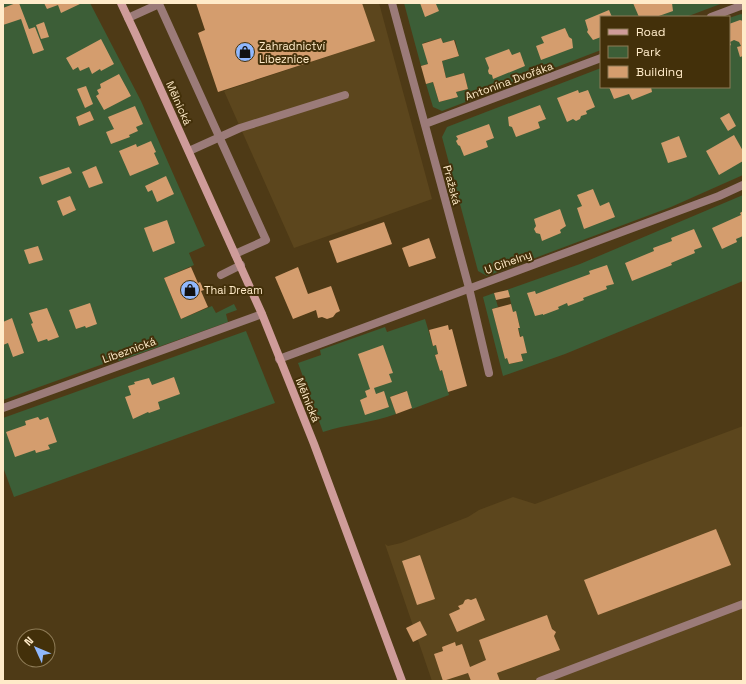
<svg xmlns="http://www.w3.org/2000/svg" width="746" height="684" viewBox="0 0 746 684" font-family="'Space Grotesk',sans-serif">
<style>
.built{fill:#5c461d}
.green{fill:#3c5e37;fill-rule:evenodd}
.building{fill:#d49d6e}
.lines{fill:none;stroke-linecap:round;stroke-linejoin:round}
.service{stroke:#9b7b79;stroke-width:8}
.minor{stroke:#9b7b79;stroke-width:8}
.secondary{stroke:#cf9c9a;stroke-width:8}
.labels{text-anchor:middle;stroke-width:4;stroke-linejoin:round;paint-order:stroke}
.poi-label{font-size:11px;fill:#ffebc9;stroke:#43300a;text-anchor:start}
.street-label{font-size:11px;fill:#ffebc9;stroke:#43300a}
</style>
<rect width="100%" height="100%" fill="#4e3a16"/>
<!-- built -->
<g class="built">
<polygon points="362,3 379,3 432,199 294,248 224,91 374,41"/>
<polygon points="743,426 743,681 432,681 385,544 388,546 401,543 468,517 479,510 513,497 535,504"/>
</g>
<!-- green -->
<g class="green">
<path d="M3 3H90L141 101 205 246 207 245 189 253 194 265 164 278 181 319 212 306 216 313 234 304 237 310 226 314 228 322 119 361 117 359 3 400ZM90 111 94 120 79 126 76 117Z"/>
<polygon points="404,3 723,3 686,17 601,17 601,50 442,111 433,107 426,84 433,82 439,102 457,97 456,92 468,89 464,73 446,78 442,61 459,56 455,40 443,43 441,38 423,43 428,64 421,66"/>
<polygon points="741,14 743,15 743,175 671,207 487,276 478,271 442,137 447,127 601,68 601,87 729,87 729,18"/>
<polygon points="743,195 743,281 565,354 503,376 483,297 494,293 498,307 492,309 505,358 507,358 509,364 523,361 521,354 526,353 518,328 520,327 516,312 513,312 508,290 501,292 580,264"/>
<path d="M425 319 433 346 436 345 438 354 435 355 440 371 442 370 449 395 412 409 406 391 390 397 396 414C372 423 347 424 323 432L298 363 321 355 320 350 385 327 387 332Z"/>
<polygon points="246,331 275,403 14,497 3,467 3,418"/>
</g>
<!-- building -->
<g class="building">
<polygon points="16,3 19,3 29,29 35,27 44,50 33,54 21,19 3,25 3,8"/>
<polygon points="44,3 82,3 61,13 58,5 47,9"/>
<polygon points="196,3 362,3 375,41 218,92 198,33 205,30"/>
<polygon points="420,3 440,3 436,4 439,11 425,17"/>
<polygon points="633,3 672,3 673,11 656,17 639,17"/>
<polygon points="609,10 612,17 601,17 601,37 593,40 587,32 588,30 585,20"/>
<polygon points="740,20 743,21 743,56 740,57 737,47 741,46 739,42 734,40 730,42 731,45 729,46 729,24"/>
<polygon points="44,22 49,37 41,39 36,25"/>
<polygon points="565,28 569,37 572,39 573,48 541,60 536,46 544,43 541,37"/>
<polygon points="441,38 443,43 454,40 459,56 442,61 446,78 464,73 468,89 456,92 458,97 439,102 433,82 426,84 421,66 428,64 422,44"/>
<polygon points="101,39 114,64 101,71 100,69 92,74 89,67 80,71 78,67 73,70 66,58"/>
<polygon points="509,49 512,55 520,52 525,66 493,79 492,75 489,74 488,71 489,68 485,58"/>
<polygon points="119,74 131,96 104,110 96,96 99,94 97,90 101,88 100,84"/>
<polygon points="86,86 93,104 85,108 77,89"/>
<polygon points="609,87 651,87 652,92 632,100 629,94 614,99"/>
<polygon points="578,90 579,93 588,90 595,107 586,111 587,114 581,116 580,119 576,121 573,119 567,122 557,98"/>
<polygon points="540,105 546,119 538,122 540,128 516,137 512,127 509,126 508,117"/>
<polygon points="135,106 143,124 136,127 138,131 129,135 130,137 111,144 106,132 114,129 108,117"/>
<polygon points="90,111 94,120 79,126 76,117"/>
<polygon points="729,113 736,126 728,131 720,118"/>
<polygon points="489,124 494,138 486,141 488,147 464,156 460,146 458,145 456,141 458,139 456,136"/>
<polygon points="734,135 743,151 743,161 719,175 706,151"/>
<polygon points="679,136 687,157 668,163 661,143"/>
<polygon points="151,141 156,152 154,153 159,164 130,176 119,151 136,144 137,147"/>
<polygon points="96,166 103,183 89,188 82,172"/>
<polygon points="69,167 72,173 42,185 39,177"/>
<polygon points="166,176 174,194 157,202 152,190 148,192 145,186"/>
<polygon points="593,189 600,206 609,202 615,217 584,229 577,208 582,206 577,195"/>
<polygon points="70,196 76,210 63,216 57,201"/>
<polygon points="560,209 566,226 560,230 561,233 542,241 540,234 536,233 534,229 536,226 534,219"/>
<polygon points="743,211 743,236 736,239 737,242 722,249 712,228 741,215 740,213"/>
<polygon points="167,220 175,243 153,252 144,228"/>
<polygon points="384,222 392,244 337,263 329,241"/>
<polygon points="694,229 702,247 694,250 695,253 671,263 672,265 632,281 625,263 654,251 653,248 672,241 671,238"/>
<polygon points="429,238 436,258 409,267 402,248"/>
<polygon points="38,246 43,260 29,264 24,250"/>
<polygon points="607,265 614,284 606,286 607,289 583,298 584,300 568,306 567,303 558,307 559,309 543,315 543,314 535,316 527,293 535,291 536,294 560,285 590,274 589,271"/>
<polygon points="191,267 198,283 200,282 204,290 201,291 208,307 181,319 164,278"/>
<polygon points="298,267 308,294 331,286 340,311 336,313 333,317 327,319 322,317 318,318 316,310 293,319 275,277"/>
<polygon points="508,290 510,297 496,300 494,293"/>
<polygon points="90,303 97,324 86,328 85,326 76,329 69,310"/>
<polygon points="511,304 513,312 516,311 520,328 518,328 520,337 523,336 527,353 521,354 523,361 509,364 507,358 505,359 492,309"/>
<polygon points="47,308 59,337 48,341 47,339 38,342 31,324 33,323 29,313"/>
<polygon points="12,318 24,353 13,357 8,343 3,345 3,322"/>
<polygon points="448,325 449,330 452,329 467,386 448,392 442,370 440,371 435,355 438,354 436,345 433,346 429,330"/>
<polygon points="383,345 393,373 389,374 392,382 374,388 376,394 384,391 389,407 365,415 360,400 367,397 365,391 370,389 358,354"/>
<polygon points="174,377 180,394 158,402 160,409 149,413 148,412 133,419 125,397 131,395 128,386 135,384 134,382 138,381 149,378 152,385"/>
<polygon points="407,391 412,408 396,414 390,397"/>
<polygon points="38,417 40,420 48,417 57,442 48,445 50,449 36,453 35,450 15,457 6,432 26,425 25,421"/>
<polygon points="716,529 731,565 598,615 584,580"/>
<polygon points="420,555 435,599 417,605 402,561"/>
<polygon points="476,598 485,620 457,632 449,614 460,609 458,606 463,604 465,600 468,599 471,600"/>
<polygon points="547,615 552,629 556,632 554,636 560,650 497,673 500,681 471,681 468,673 443,681 434,654 443,651 442,647 455,642 456,646 462,644 470,667 486,660 479,640"/>
<polygon points="420,621 427,635 413,642 406,628"/>
</g>
<g class="lines">
<!-- service -->
<g class="service">
<polyline points="128,18 159,4 266,240 235,254"/>
<polyline points="189,151 240,128 345,95"/>
<polyline points="221,275 241,265"/>
<polyline points="540,681 743,604"/>
</g>
<!-- minor -->
<g class="minor">
<polyline points="392,3 469,288 489,373"/>
<polyline points="711,17 743,5"/>
<polyline points="425,124 601,58"/>
<polyline points="279,359 719,196 743,185"/>
<polyline points="3,408 262,314"/>
</g>
<!-- secondary -->
<polyline class="secondary" points="121,3 136,35 262,314 314,444 402,681"/>
</g>
<!-- icons -->
<defs>
<symbol id="shop-disc" viewBox="-11 -11 22 22"><circle r="9.5" fill="#90b8fd" stroke="#43300a"/><path d="M-5-2.5h2.3a2.7 3.5 0 0 1 5.4 0H5L5.5 6h-11ZM-1.5-2.5h3a1.5 2.3 0 0 0-3 0Z" fill="#111"/></symbol>
</defs>
<g fill-rule="evenodd">
<use href="#shop-disc" x="234" y="41" width="22" height="22"/>
<use href="#shop-disc" x="179" y="279" width="22" height="22"/>
</g>
<g class="labels">
<!-- poi labels -->
<g class="poi-label">
<text x="259" y="50">Zahradnictví<tspan x="259" dy="13">Líbeznice</tspan></text>
<text x="204" y="294">Thai Dream</text>
</g>
<!-- street labels -->
<g class="street-label">
<text transform="translate(509 81) rotate(-20)" y="4">Antonína Dvořáka</text>
<text transform="translate(179 103) rotate(66)" y="4">Mělnická</text>
<text transform="translate(452 185) rotate(75)" y="4">Pražská</text>
<text transform="translate(508 262) rotate(-20)" y="4">U Cihelny</text>
<text transform="translate(129 350) rotate(-20)" y="4">Líbeznická</text>
<text transform="translate(308 400) rotate(68)" y="4">Mělnická</text>
</g>
</g>
<!-- border -->
<rect width="746" height="684" fill="none" stroke="#ffebc9" stroke-width="8"/>
<!-- legend -->
<rect x="600" y="16" width="130" height="72" fill="#43300a" stroke="#8e7b56"/>
<rect x="608" y="29" width="20" height="6" fill="#cf9c9a" stroke="#8e7b56"/>
<text x="636" y="36" font-size="12" fill="#ffebc9">Road</text>
<rect x="608" y="46" width="20" height="12" fill="#3c5e37" stroke="#8e7b56"/>
<text x="636" y="56" font-size="12" fill="#ffebc9">Park</text>
<rect x="608" y="66" width="20" height="12" fill="#d49d6e" stroke="#8e7b56"/>
<text x="636" y="76" font-size="12" fill="#ffebc9">Building</text>
<!-- north arrow -->
<g transform="translate(36 648) rotate(314)"><circle r="19" fill="#43300a" stroke="#8e7b56"/>
<path d="M0-3L7 15L0 10L-7 15Z" fill="#90b8fd"/>
<text y="-6" font-size="11" font-weight="bold" text-anchor="middle" fill="#ffebc9">N</text>
</g>
</svg>
